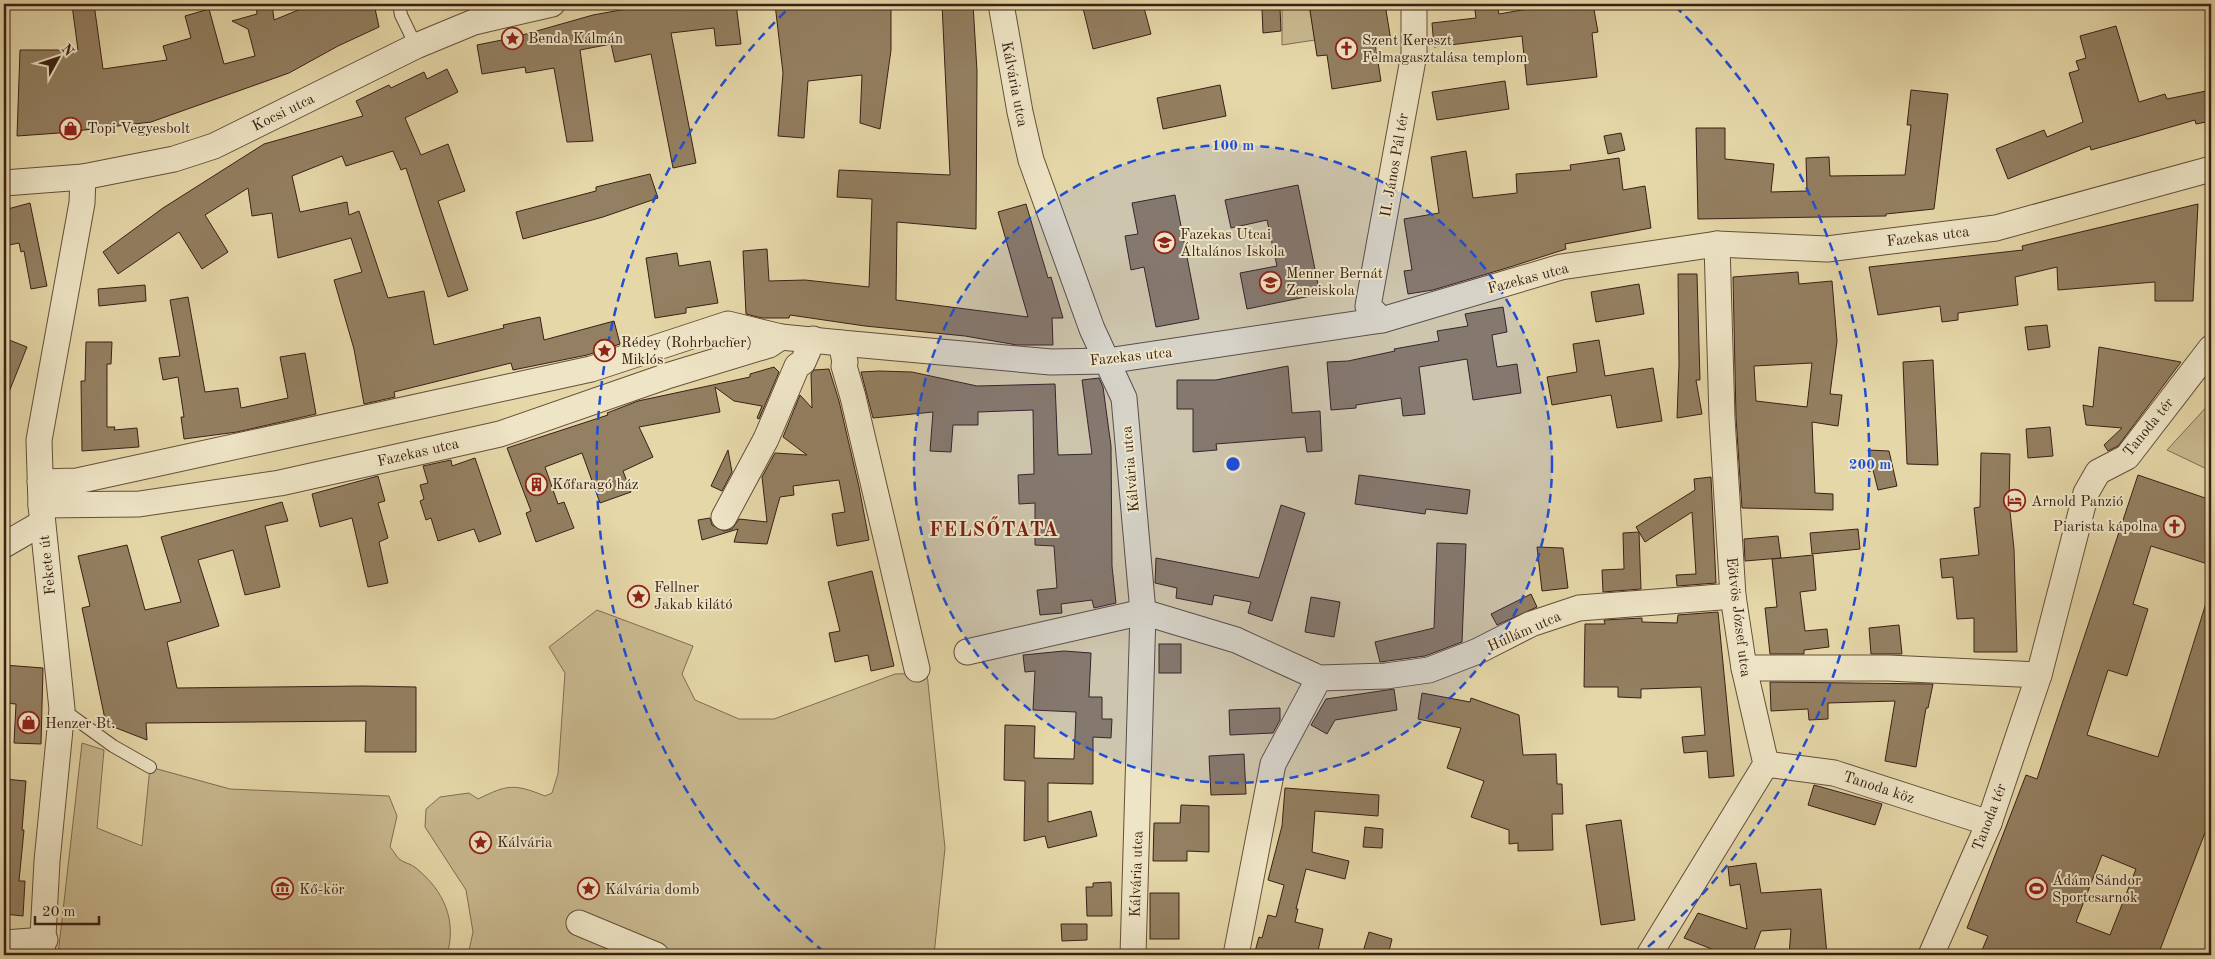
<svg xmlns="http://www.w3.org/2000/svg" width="2215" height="959" viewBox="0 0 2215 959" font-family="'Old Standard TT',serif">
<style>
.green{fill:#c8b88f;stroke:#816c52}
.building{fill:#937f61;stroke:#3a2015;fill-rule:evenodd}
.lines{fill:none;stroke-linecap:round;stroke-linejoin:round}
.service-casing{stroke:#654e3a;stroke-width:14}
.minor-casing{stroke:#654e3a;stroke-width:27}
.service{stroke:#eee5c6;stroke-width:12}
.minor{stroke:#eee5c6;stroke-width:25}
.ring{fill:none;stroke:#1d4ed8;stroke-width:2.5;stroke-dasharray:9 6}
.labels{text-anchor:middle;stroke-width:4;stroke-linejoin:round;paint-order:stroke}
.poi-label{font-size:15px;fill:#3a2015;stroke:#eee5c6;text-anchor:start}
.street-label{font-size:15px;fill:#3a2015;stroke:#eee5c6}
.district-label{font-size:20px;font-weight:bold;letter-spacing:1px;fill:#7a1f14;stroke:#eee5c6}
.centre{fill:#1d4ed8;stroke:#eee5c6;stroke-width:2.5}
.ring-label{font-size:15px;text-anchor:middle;font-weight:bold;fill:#1d4ed8;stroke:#eee5c6;stroke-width:4;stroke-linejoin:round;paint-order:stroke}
</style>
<rect width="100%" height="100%" fill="#e5d7a8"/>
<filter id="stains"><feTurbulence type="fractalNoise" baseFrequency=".004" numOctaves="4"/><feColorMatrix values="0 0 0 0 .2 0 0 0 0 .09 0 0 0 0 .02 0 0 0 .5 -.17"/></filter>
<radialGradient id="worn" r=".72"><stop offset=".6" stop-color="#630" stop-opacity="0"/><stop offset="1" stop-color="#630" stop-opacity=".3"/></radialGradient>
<!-- green -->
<g class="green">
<polygon points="1282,4 1309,4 1315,40 1282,45"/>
<polygon points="2211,402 2211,471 2167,450"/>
<path d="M597 610 693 646 682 674 695 700 739 719H774L895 674 927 673 945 848 934 955H468L473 932 466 890 425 827 426 809 440 797 469 793 478 799C507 785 513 783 545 796L552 793 558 774 565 673 549 647Z"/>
<path d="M82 743 104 750 97 828 142 846 150 767 230 789 389 796 397 816 390 847C393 850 396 856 399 859 404 863 412 864 416 868 444 891 457 920 447 955H58Z"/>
</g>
<!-- building -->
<g class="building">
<polygon points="94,4 103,69 167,60 163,46 191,38 185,16 209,9 224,64 255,56 248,29 232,21 257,14 256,4 272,4 274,20 313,4 374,4 379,27 338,46 289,73 151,122 59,133 17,136 20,50 78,50 72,5"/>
<polygon points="654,4 736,4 741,44 716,46 714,28 671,33 696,163 673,168 651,54 615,62 611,44 580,50 593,141 567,142 554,68 526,73 525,67 482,74 477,45 512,38 593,15"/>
<polygon points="775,4 891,4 891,50 880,129 860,123 862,75 808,81 804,138 778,136 783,73"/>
<polygon points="942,4 973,4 977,71 976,229 897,222 896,300 1028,317 998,212 1026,204 1048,278 1051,277 1063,318 1052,318 1053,345 1017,345 965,336 865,326 790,315 789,318 762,318 746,314 743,251 767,249 769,281 805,280 869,287 872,199 837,197 839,170 950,175"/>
<polygon points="1082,4 1143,4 1151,34 1093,49"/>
<polygon points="1309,4 1385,4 1391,41 1375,43 1381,81 1332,89 1327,55 1317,56"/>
<polygon points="1474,4 1497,4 1499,14 1556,4 1593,4 1598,32 1592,33 1597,77 1527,85 1522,36 1434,47 1432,23 1476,18"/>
<polygon points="1280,8 1281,31 1263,33 1262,9"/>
<polygon points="2116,26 2139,102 2165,94 2167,99 2211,90 2211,121 2196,124 2195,120 2091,150 2090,146 2008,179 1996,149 2044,130 2047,137 2083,122 2069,73 2079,70 2076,61 2086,58 2080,36"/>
<polygon points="447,69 458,92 405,118 421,155 448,144 465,191 438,201 468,290 448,297 406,168 401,170 393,151 346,166 342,156 292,176 300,212 347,202 349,215 359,211 388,298 424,291 434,345 504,328 503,325 540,317 544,340 614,321 620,344 587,355 513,370 511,363 394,392 395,397 364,404 354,349 334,280 362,272 351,238 278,258 272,213 252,216 248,188 205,215 228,252 202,269 179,232 118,274 103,252 163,208 264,144 363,116 356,101 389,85 391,88 424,72 427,79"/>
<polygon points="1505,81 1509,109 1437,120 1432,92"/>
<polygon points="1220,85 1226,116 1163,129 1157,98"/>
<polygon points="1911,90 1948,94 1934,209 1886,214 1886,216 1698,219 1696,128 1725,128 1725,159 1774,164 1771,192 1807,191 1806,158 1829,157 1830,176 1905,175 1911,125 1907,125"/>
<polygon points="1621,133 1625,150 1608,154 1604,136"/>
<polygon points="1466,151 1473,198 1517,193 1516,174 1571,170 1570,165 1619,158 1623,190 1645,186 1651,228 1565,244 1566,249 1510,267 1433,290 1408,294 1404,271 1412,270 1404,219 1439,213 1431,157"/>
<polygon points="650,174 658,198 603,217 523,239 516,212 596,191 596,187"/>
<polygon points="1298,185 1320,294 1247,309 1240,273 1277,266 1267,220 1231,228 1225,200"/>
<polygon points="1175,195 1199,319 1156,327 1144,267 1131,270 1125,236 1138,234 1132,203"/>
<polygon points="30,203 47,286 31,289 24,251 21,252 19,243 4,246 4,210"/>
<polygon points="2198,204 2193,301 2155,301 2155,282 2058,290 2057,267 2015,277 2018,305 1958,313 1958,320 1942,322 1940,306 1878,315 1869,267 2023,250 2022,246"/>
<polygon points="677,253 679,266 710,261 718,303 686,308 686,313 655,318 646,258"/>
<path d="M1798 272 1799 284 1832 281 1837 341 1830 394 1842 395 1838 426 1812 422 1815 493 1833 494V510L1742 508 1736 417 1733 277ZM1812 363 1807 407 1756 401 1754 366Z"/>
<polygon points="1678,274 1697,274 1700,380 1696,380 1702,414 1677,418 1679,364"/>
<polygon points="1639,284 1644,314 1596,322 1591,292"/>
<polygon points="145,285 146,301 99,306 98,289"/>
<polygon points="188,297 205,392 238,388 241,408 288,398 280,357 305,353 316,414 237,432 184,439 181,417 184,417 178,377 163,380 159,358 180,356 170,300"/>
<polygon points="1503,307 1507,332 1492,335 1497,367 1517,364 1521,393 1473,400 1467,359 1419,367 1425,414 1403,416 1401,398 1356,405 1356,408 1331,410 1327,362 1348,361 1395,351 1394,349 1439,341 1437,331 1468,326 1465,314"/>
<polygon points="2047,325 2050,347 2028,350 2025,327"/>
<polygon points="4,338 27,347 5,402 4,402"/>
<polygon points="1599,340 1605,376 1653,368 1662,421 1617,428 1611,395 1552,405 1547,377 1577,372 1573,344"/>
<polygon points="86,342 112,342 111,364 107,364 107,427 115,427 114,430 137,428 139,447 82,451 81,381 85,381"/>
<polygon points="2099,347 2181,362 2118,446 2108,451 2104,445 2122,428 2086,425 2083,405 2093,407"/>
<polygon points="1933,360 1938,465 1907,464 1903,362"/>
<polygon points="1288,366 1292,413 1320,411 1322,451 1307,452 1305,437 1216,444 1217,450 1193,452 1193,409 1177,409 1177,380 1216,380"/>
<polygon points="774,367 779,372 759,419 757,418 762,406 734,401 715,387 720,412 639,427 653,457 623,471 631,492 600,503 582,453 545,467 558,504 564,502 574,528 536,542 526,513 531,511 507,448 608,415 607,413 638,401 750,377 750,374"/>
<polygon points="829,369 839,401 859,487 869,540 837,546 832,514 845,512 839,480 793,486 794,495 780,497 767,544 734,542 738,529 702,540 698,520 710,518 712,525 724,531 732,529 739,519 767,522 762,477 775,453 807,455 783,437 800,395 812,408 811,374 814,370"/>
<polygon points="879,371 912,372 977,386 1055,384 1058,455 1092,454 1082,380 1099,378 1103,387 1111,446 1112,566 1116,603 1094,608 1092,600 1061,604 1062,613 1040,615 1037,590 1057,588 1054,546 1035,545 1035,503 1019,504 1018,475 1034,474 1033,410 978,412 978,425 953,425 951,452 930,451 933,412 873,418 861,372"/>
<polygon points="2050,427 2053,456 2028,458 2026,429"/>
<polygon points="728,450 732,472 722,491 711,486"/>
<polygon points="1868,450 1889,451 1897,486 1878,490"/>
<polygon points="1981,453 2010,454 2009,502 2014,549 2017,652 1974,652 1974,618 1957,619 1953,577 1942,578 1940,559 1979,555 1974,508 1980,507"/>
<polygon points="475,458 501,534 479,542 474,529 438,541 431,518 426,520 420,501 424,499 420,485 428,483 423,466 451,460 452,466"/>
<polygon points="1359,475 1470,490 1467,514 1426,509 1425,514 1355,504"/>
<path d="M2138 475 2211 500V565L2151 546 2133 604 2148 609 2127 676 2108 670 2087 735 2158 757 2207 600 2211 601V817L2158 955H1980L1988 936 1967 928 2026 775 2037 779ZM2102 855 2136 869 2110 935 2076 922Z"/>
<polygon points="378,476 385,501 378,503 388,538 379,542 388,583 368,587 352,518 320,527 312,494"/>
<polygon points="1711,477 1716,583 1677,586 1676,575 1696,574 1692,512 1645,542 1636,527 1695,490 1694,479"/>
<polygon points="282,502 288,521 265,526 280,587 245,595 233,550 198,560 219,626 167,642 177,688 363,686 416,687 416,752 365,752 366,721 146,723 147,740 106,724 82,608 90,606 78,556 127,545 145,610 181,602 161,537"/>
<polygon points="1281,505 1305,513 1272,621 1248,613 1251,602 1214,595 1212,605 1176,598 1177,588 1155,583 1156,558 1259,578"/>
<polygon points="1858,529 1860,549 1812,554 1810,533"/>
<polygon points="1639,532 1641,589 1603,592 1602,570 1624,569 1623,533"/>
<polygon points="1778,536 1781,558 1745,561 1744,539"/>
<polygon points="1437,543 1466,544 1462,642 1425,656 1380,662 1375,642 1434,628"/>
<polygon points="1537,547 1563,548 1568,588 1542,591"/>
<polygon points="1813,555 1816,590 1800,592 1805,631 1827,629 1829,647 1804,650 1804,654 1770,654 1765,608 1777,607 1772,559"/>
<polygon points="872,571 894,666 871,671 868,655 835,662 829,633 840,631 828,582"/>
<polygon points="1531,594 1537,607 1497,625 1491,614"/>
<polygon points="1311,597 1340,602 1334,637 1305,632"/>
<polygon points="1718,612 1734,776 1709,778 1707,751 1684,753 1682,737 1705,735 1701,687 1641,689 1641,698 1618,697 1618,687 1584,687 1585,624 1605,624 1604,620 1642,618 1642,622 1677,623 1678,615"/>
<polygon points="1899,625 1902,654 1871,654 1869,628"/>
<rect x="1159" y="644" width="22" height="29"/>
<polygon points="1064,651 1091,653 1089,697 1102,697 1102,719 1112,719 1111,738 1093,737 1093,784 1048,783 1048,822 1091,811 1097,836 1048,848 1045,836 1024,841 1025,781 1004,780 1005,725 1035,726 1034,758 1074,759 1076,712 1033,710 1035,671 1025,672 1023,655"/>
<polygon points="4,665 43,668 41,744 14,743 16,704 4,703"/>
<polygon points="1770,682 1933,684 1928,708 1926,708 1916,767 1885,761 1895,701 1828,703 1828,719 1809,720 1808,709 1771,711"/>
<polygon points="1394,689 1397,710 1335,720 1327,734 1311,725 1326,699"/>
<polygon points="1422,693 1470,702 1471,698 1519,715 1523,755 1556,754 1557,784 1562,784 1563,814 1552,814 1553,850 1518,851 1518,843 1509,844 1509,830 1471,817 1484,781 1447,768 1461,728 1418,719"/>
<polygon points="1280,708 1280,720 1273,733 1230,735 1229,710"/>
<polygon points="1244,754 1246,794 1211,795 1209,756"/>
<polygon points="4,779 26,781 22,830 24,830 19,881 25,881 23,916 4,914"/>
<polygon points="1814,785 1882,804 1875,825 1808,805"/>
<polygon points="1285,788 1379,795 1378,816 1315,811 1312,852 1349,861 1345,879 1306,869 1296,909 1298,909 1295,922 1323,929 1317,955 1254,955 1259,937 1262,938 1268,915 1276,917 1284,885 1268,880 1282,826"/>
<polygon points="1181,805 1209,806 1209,852 1187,851 1187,861 1153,861 1154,823 1180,823"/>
<polygon points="1621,820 1635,920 1601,925 1586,825"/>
<polygon points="1365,827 1383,829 1382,848 1363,847"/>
<polygon points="1756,863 1761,893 1821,889 1827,955 1789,955 1791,929 1761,931 1752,955 1712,955 1714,950 1684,938 1698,913 1747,929 1740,884 1730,886 1728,867"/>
<polygon points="1111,882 1112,916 1087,916 1086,887 1093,887 1093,883"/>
<rect x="1150" y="893" width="29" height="46"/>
<polygon points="1061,924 1087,924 1087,940 1062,941"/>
<polygon points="1369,932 1392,939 1388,955 1362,955"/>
</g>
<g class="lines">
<defs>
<g id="service">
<polyline points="399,4 401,15 416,46"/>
<polyline points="62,709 113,746 150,767"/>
</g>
<g id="minor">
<polyline points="1001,4 1020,112 1031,160 1092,329 1124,398 1143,612 1133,955"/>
<polyline points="4,183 83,177 174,159 214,146 416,46 474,22 552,4"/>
<polyline points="1382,320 1368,306 1414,54 1414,4"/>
<polyline points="841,343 845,362 844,366 853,397 917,669"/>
<polyline points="40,482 77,481 591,369 728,324 781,337 841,343 1051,362 1107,361 1382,320 1561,267 1717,244 1827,249 1996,228 2211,169"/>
<polyline points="41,505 139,504 280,483 500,434 670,375 769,345 781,337"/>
<polyline points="724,517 766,439 797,366 803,362 813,339"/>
<polyline points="4,545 42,523"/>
<polyline points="967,652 1143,612 1236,640 1319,678 1386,676 1429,670 1478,651 1531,624 1579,608 1733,596"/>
<polyline points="1744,668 1888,668 2039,675"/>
<polyline points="1766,764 1834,773 1989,823"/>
<polyline points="579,923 656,955"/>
<polyline points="4,943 45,940"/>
<polyline points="42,955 47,861 62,709 41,505 39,440 82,203 83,177"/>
<polyline points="1236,955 1273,764 1319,678"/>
<polyline points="1649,955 1766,764 1744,668 1733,596 1722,418 1717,244"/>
<polyline points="1931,955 1989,823 2039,675 2086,493 2098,472 2127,457 2211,348"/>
</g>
</defs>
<!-- service casing -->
<use href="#service" class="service-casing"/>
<!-- minor casing -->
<use href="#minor" class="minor-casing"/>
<!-- service -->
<use href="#service" class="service"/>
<!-- minor -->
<use href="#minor" class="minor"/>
</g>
<!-- distance rings -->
<circle cx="1233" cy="464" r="319" fill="#1d4ed8" fill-opacity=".12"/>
<g class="ring">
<circle cx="1233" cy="464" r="319"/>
<path d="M824 952A637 637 0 0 1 791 6M1675 6A637 637 0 0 1 1642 952"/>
</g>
<!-- icons -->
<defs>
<symbol id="sight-ring" viewBox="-11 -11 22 22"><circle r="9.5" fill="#eee5c6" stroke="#8f2418" stroke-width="1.5"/><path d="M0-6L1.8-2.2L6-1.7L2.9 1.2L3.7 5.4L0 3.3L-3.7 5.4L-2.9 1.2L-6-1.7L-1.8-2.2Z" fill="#8f2418"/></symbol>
<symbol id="church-ring" viewBox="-11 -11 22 22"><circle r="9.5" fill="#eee5c6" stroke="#8f2418" stroke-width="1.5"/><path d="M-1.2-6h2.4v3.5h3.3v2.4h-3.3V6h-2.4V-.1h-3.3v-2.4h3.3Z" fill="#8f2418"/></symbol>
<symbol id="shop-ring" viewBox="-11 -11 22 22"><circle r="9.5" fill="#eee5c6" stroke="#8f2418" stroke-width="1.5"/><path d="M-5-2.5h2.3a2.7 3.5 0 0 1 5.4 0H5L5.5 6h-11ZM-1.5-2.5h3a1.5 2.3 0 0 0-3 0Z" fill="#8f2418"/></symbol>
<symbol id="school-ring" viewBox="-11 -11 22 22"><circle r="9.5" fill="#eee5c6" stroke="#8f2418" stroke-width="1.5"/><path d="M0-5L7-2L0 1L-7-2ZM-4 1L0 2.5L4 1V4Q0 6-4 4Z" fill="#8f2418"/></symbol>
<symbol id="building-ring" viewBox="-11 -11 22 22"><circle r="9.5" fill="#eee5c6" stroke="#8f2418" stroke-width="1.5"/><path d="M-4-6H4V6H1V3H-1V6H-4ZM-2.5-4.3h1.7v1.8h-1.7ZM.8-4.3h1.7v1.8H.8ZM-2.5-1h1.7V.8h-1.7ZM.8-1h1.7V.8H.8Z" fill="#8f2418"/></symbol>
<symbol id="hotel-ring" viewBox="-11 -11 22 22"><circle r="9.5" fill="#eee5c6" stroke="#8f2418" stroke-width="1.5"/><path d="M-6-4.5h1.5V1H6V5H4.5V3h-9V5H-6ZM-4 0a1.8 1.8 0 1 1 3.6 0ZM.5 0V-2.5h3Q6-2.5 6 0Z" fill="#8f2418"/></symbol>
<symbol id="museum-ring" viewBox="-11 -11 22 22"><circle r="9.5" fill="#eee5c6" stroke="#8f2418" stroke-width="1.5"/><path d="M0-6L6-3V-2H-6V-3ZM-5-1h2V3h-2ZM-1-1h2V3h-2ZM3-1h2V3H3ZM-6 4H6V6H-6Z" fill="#8f2418"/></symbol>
<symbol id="stadium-ring" viewBox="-11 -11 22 22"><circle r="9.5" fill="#eee5c6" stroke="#8f2418" stroke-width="1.5"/><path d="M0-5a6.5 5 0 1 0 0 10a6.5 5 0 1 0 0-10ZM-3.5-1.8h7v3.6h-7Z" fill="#8f2418"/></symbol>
</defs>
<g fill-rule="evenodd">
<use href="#sight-ring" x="500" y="26" width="25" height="25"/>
<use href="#church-ring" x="1334" y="36" width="25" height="25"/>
<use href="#shop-ring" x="58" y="116" width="25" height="25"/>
<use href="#school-ring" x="1152" y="230" width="25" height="25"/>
<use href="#school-ring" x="1258" y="270" width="25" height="25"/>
<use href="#sight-ring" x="592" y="338" width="25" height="25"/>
<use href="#building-ring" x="524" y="472" width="25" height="25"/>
<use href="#hotel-ring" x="2002" y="488" width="25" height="25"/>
<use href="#church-ring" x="2162" y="514" width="25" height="25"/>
<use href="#sight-ring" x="626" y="584" width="25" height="25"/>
<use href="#shop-ring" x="16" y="710" width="25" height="25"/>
<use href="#sight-ring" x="468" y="830" width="25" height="25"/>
<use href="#museum-ring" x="270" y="876" width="25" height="25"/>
<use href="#sight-ring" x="576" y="876" width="25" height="25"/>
<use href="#stadium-ring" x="2024" y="876" width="25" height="25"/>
</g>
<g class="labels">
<!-- poi labels -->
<g class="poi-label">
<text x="528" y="43">Benda Kálmán</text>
<text x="1362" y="45">Szent Kereszt<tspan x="1362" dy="17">Felmagasztalása templom</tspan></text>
<text x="87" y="133">Topi Vegyesbolt</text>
<text x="1180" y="239">Fazekas Utcai<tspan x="1180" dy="17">Általános Iskola</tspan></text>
<text x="1286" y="278">Menner Bernát<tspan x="1286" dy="17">Zeneiskola</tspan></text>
<text x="621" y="347">Rédey (Rohrbacher)<tspan x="621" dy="17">Miklós</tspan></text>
<text x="552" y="489">Kőfaragó ház</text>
<text x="2031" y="506">Arnold Panzió</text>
<text x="2158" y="531" text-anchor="end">Piarista kápolna</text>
<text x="654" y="592">Fellner<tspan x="654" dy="17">Jakab kilátó</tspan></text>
<text x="45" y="728">Henzer Bt.</text>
<text x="497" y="847">Kálvária</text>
<text x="2052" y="885">Ádám Sándor<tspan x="2052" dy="17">Sportcsarnok</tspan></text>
<text x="299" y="894">Kő-kör</text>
<text x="605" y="894">Kálvária domb</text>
</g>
<!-- street labels -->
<g class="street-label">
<text transform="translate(1015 84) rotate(79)" y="5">Kálvária utca</text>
<text transform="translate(283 112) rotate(-26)" y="5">Kocsi utca</text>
<text transform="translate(1394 165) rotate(-80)" y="5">II. János Pál tér</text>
<text transform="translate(1928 236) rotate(-7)" y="5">Fazekas utca</text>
<text transform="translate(1528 278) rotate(-15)" y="5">Fazekas utca</text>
<text transform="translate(1131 356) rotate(-6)" y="5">Fazekas utca</text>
<text transform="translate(2148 427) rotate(-51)" y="5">Tanoda tér</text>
<text transform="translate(418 452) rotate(-13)" y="5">Fazekas utca</text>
<text transform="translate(1130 469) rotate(-95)" y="5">Kálvária utca</text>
<text transform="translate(47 565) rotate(-96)" y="5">Fekete út</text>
<text transform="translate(1739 617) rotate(83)" y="5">Eötvös József utca</text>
<text transform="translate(1524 631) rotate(-24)" y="5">Hullám utca</text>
<text transform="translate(1879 787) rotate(18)" y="5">Tanoda köz</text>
<text transform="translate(1989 817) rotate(-69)" y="5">Tanoda tér</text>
<text transform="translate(1136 874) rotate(-88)" y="5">Kálvária utca</text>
</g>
<!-- district labels -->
<g class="district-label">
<text x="994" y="536">FELSŐTATA</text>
</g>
</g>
<circle cx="1233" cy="464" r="8" class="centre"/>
<g class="ring-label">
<text x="1233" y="150">100 m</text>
<text x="1870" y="469">200 m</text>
</g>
<!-- margin -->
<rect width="2215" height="959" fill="none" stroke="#e5d7a8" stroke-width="20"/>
<rect x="5" y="5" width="2205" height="949" fill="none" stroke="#3a2015" stroke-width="2.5"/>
<rect x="10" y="10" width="2195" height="939" fill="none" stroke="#3a2015"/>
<!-- north arrow -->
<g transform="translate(58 58) rotate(50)" stroke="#eee5c6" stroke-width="4" paint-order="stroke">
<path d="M0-4L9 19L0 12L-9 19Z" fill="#3a2015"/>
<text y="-8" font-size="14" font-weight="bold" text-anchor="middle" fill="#3a2015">N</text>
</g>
<!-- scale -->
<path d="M35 916v8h64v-8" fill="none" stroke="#3a2015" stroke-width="2.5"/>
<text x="42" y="916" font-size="15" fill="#3a2015" stroke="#eee5c6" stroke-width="4" paint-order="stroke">20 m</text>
<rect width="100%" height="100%" filter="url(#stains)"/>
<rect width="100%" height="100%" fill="url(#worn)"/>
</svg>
